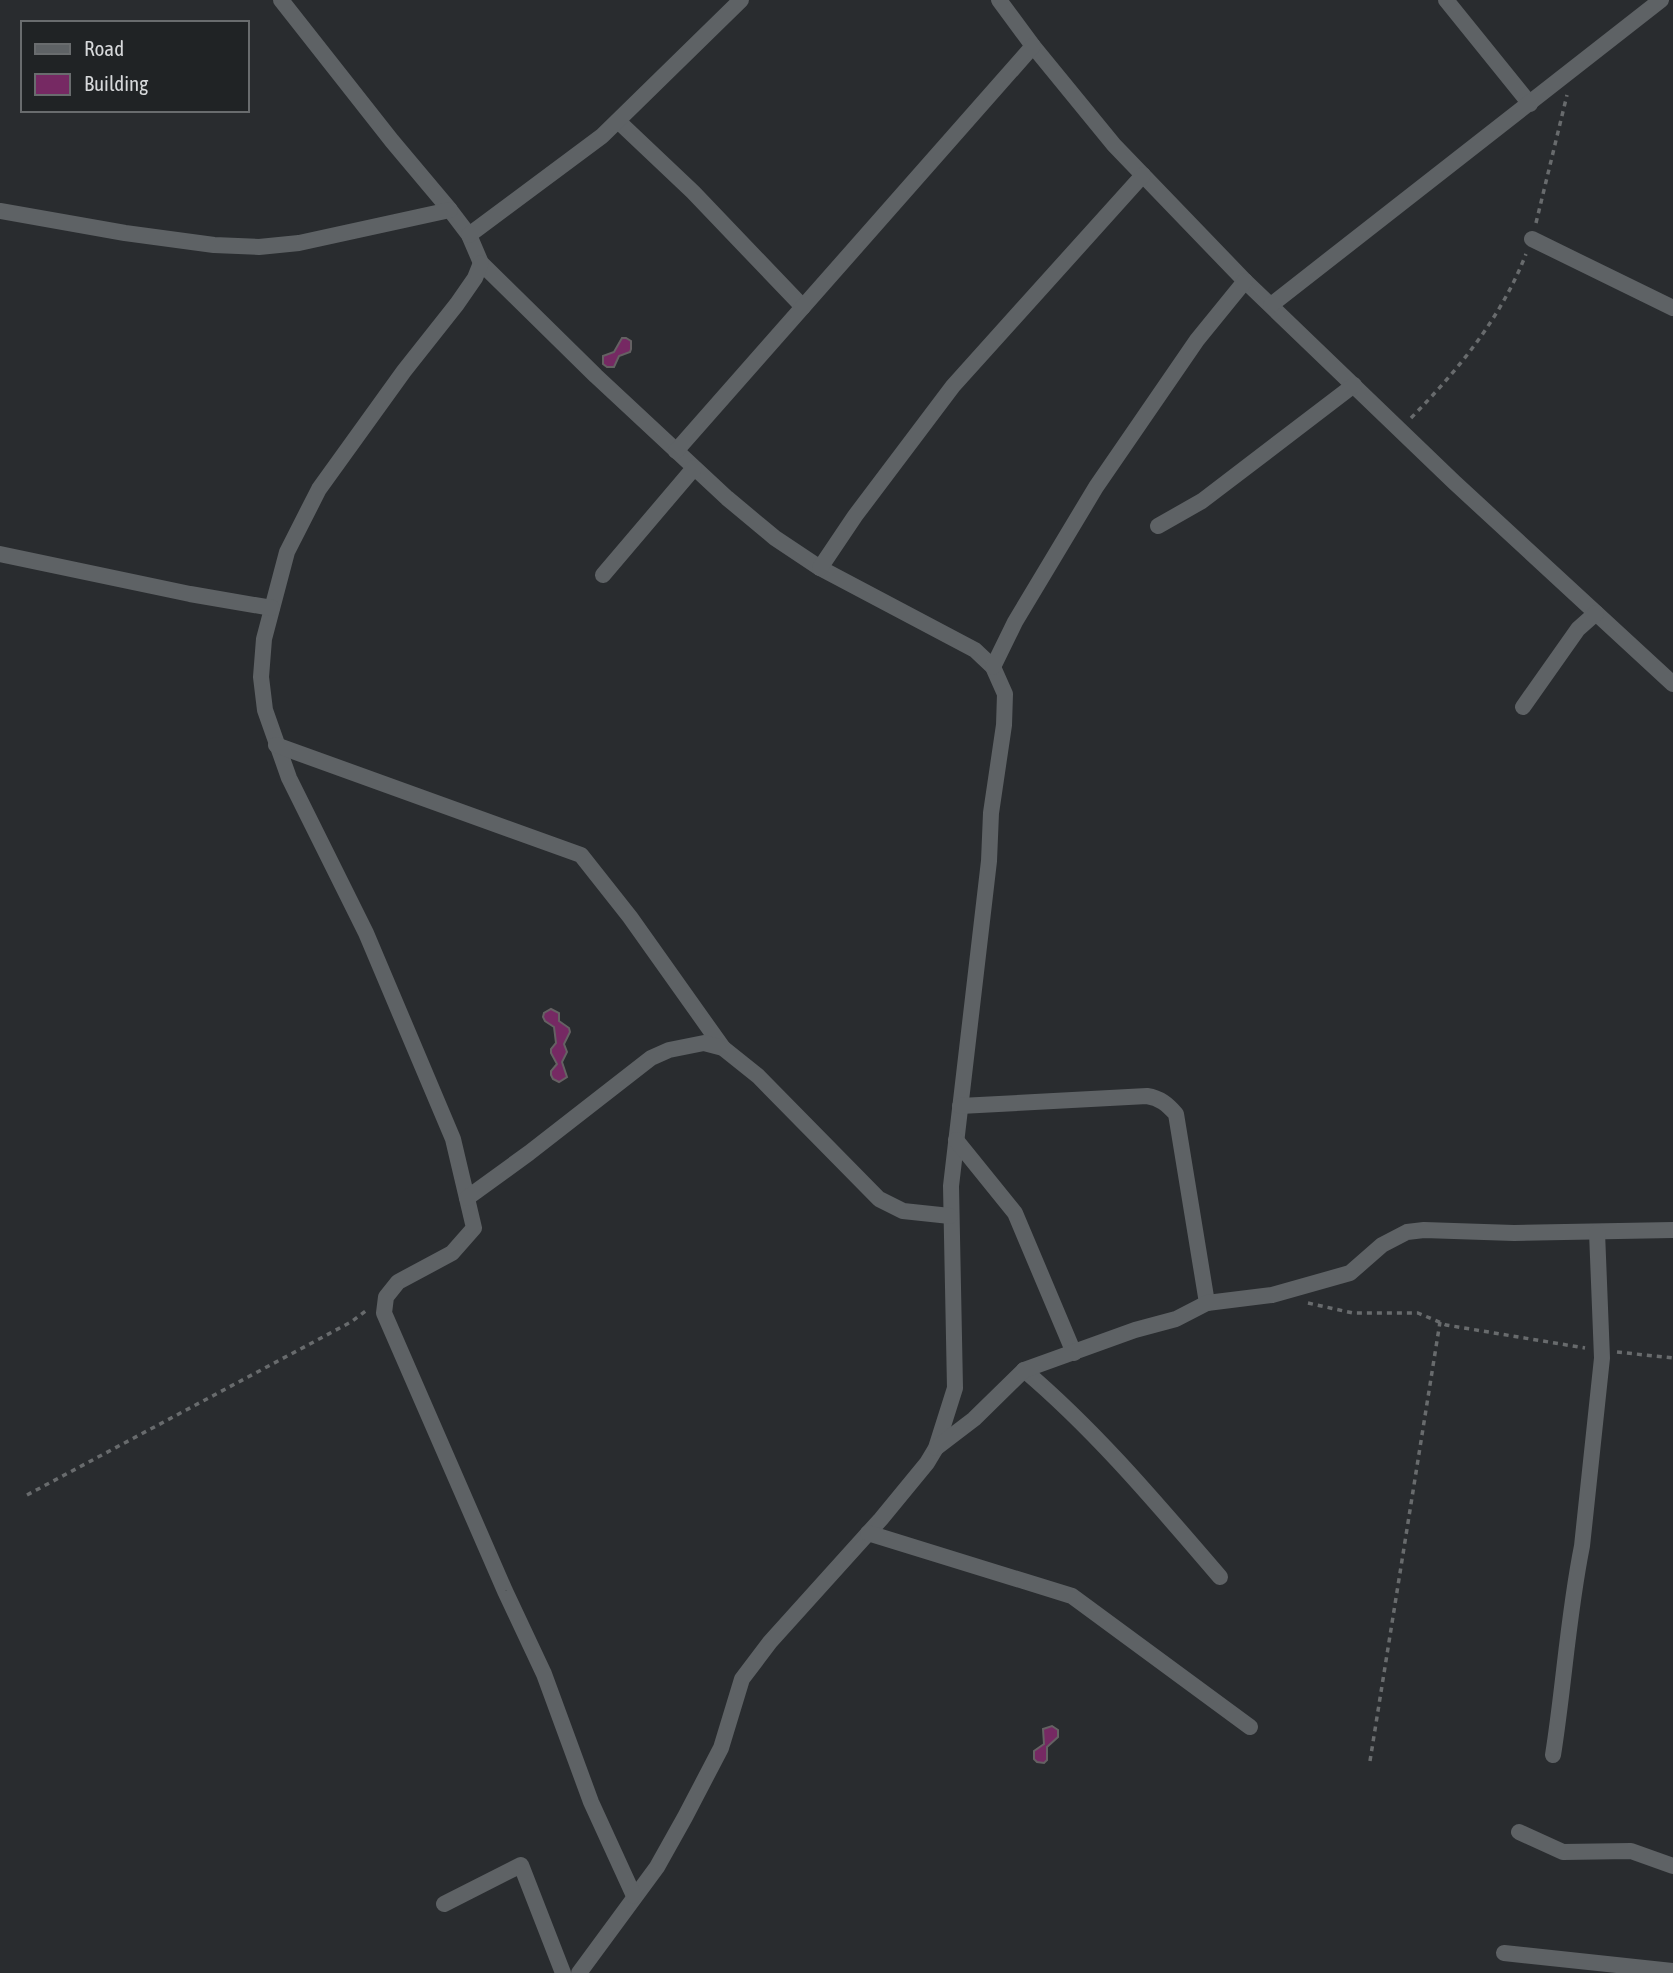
<svg xmlns="http://www.w3.org/2000/svg" width="1673" height="1973" viewBox="0 0 1673 1973" font-family="'Asap Condensed',sans-serif">
<style>
.building{fill:#762963;stroke:#656163;stroke-width:2}
.lines{fill:none;stroke-linecap:round;stroke-linejoin:round}
.path{stroke:#686b6d;stroke-width:3.5;stroke-dasharray:5 5;stroke-linecap:butt}
.minor{stroke:#5e6265;stroke-width:16}
</style>
<rect width="100%" height="100%" fill="#292c2f"/>
<!-- building -->
<g class="building">
<polygon points="622,338 626,338 631,341 631,349 630,352 619,356 614,367 607,367 603,364 603,356 614,352"/>
<polygon points="551,1009 559,1013 559,1021 569,1028 570,1032 564,1044 567,1052 562,1062 567,1077 559,1082 553,1079 551,1075 551,1071 557,1064 551,1053 551,1049 556,1043 554,1027 545,1021 543,1017 544,1013"/>
<polygon points="1052,1726 1058,1730 1058,1737 1047,1747 1047,1760 1044,1763 1037,1762 1034,1759 1034,1751 1044,1744 1043,1729"/>
</g>
<g class="lines">
<!-- path -->
<g class="path">
<polyline points="1536,223 1567,95"/>
<path d="M1411 418C1459 369 1501 318 1526 254"/>
<polyline points="1308,1303 1353,1313 1418,1313 1446,1325 1585,1348"/>
<polyline points="1617,1352 1673,1358"/>
<polyline points="27,1495 351,1322 367,1310"/>
<polyline points="1370,1761 1440,1322"/>
</g>
<!-- minor -->
<g class="minor">
<polyline points="281,0 392,141 450,210 469,235 481,263 596,376 727,498 775,538 820,568 975,650 993,667 1005,694 1004,725 991,813 989,861 951,1186 955,1388 936,1448 927,1463 881,1519 770,1642 742,1679 721,1748 685,1817 657,1867 579,1973"/>
<polyline points="999,0 1033,46 1114,145 1245,281 1454,482 1673,684"/>
<polyline points="1446,0 1530,104"/>
<polyline points="618,121 693,192 803,307"/>
<polyline points="0,211 125,233 214,245 259,247 299,243 450,210"/>
<polyline points="469,235 602,136 741,0"/>
<polyline points="1532,239 1673,308"/>
<polyline points="481,263 475,278 457,304 404,371 319,489 287,552 264,639 261,677 265,710 289,778 366,933 453,1139 474,1228 452,1253 398,1282 386,1297 384,1313 505,1591 544,1674 591,1802 634,1896"/>
<polyline points="1271,305 1661,0"/>
<polyline points="676,451 1033,46"/>
<polyline points="1158,526 1202,501 1354,385"/>
<polyline points="0,554 190,594 272,608"/>
<polyline points="820,568 855,516 953,386 1143,175"/>
<polyline points="603,575 694,468"/>
<polyline points="993,667 1015,622 1096,487 1197,340 1245,281"/>
<polyline points="1523,707 1578,629 1596,613"/>
<polyline points="276,745 581,855 630,917 723,1048"/>
<path d="M960 1106 1147 1096C1160 1098 1167 1104 1176 1114L1207 1303"/>
<polyline points="956,1140 1015,1213 1074,1353"/>
<polyline points="467,1198 529,1153 651,1058 669,1050 704,1043 723,1048 758,1076 879,1199 903,1211 950,1216"/>
<path d="M1024 1370C1097 1432 1158 1505 1220 1577"/>
<polyline points="936,1448 974,1419 1024,1370 1135,1330 1176,1319 1207,1303 1272,1295 1350,1273 1382,1245 1407,1232 1424,1230 1514,1233 1673,1230"/>
<polyline points="868,1533 1072,1596 1250,1727"/>
<path d="M1553 1755C1564 1686 1568 1615 1582 1546L1602 1358 1597 1232"/>
<polyline points="1519,1832 1563,1852 1631,1851 1673,1866"/>
<polyline points="444,1904 521,1865 563,1973"/>
<polyline points="1504,1953 1673,1971"/>
</g>
</g>
<!-- legend -->
<rect x="21" y="21" width="228" height="91" fill="#202325" stroke="#696c6e" stroke-width="2"/>
<rect x="35" y="44" width="35" height="10" fill="#5e6265" stroke="#696c6e" stroke-width="2"/>
<text x="84" y="56" font-size="21" fill="#d7d9db">Road</text>
<rect x="35" y="74" width="35" height="21" fill="#762963" stroke="#696c6e" stroke-width="2"/>
<text x="84" y="91" font-size="21" fill="#d7d9db">Building</text>
</svg>
